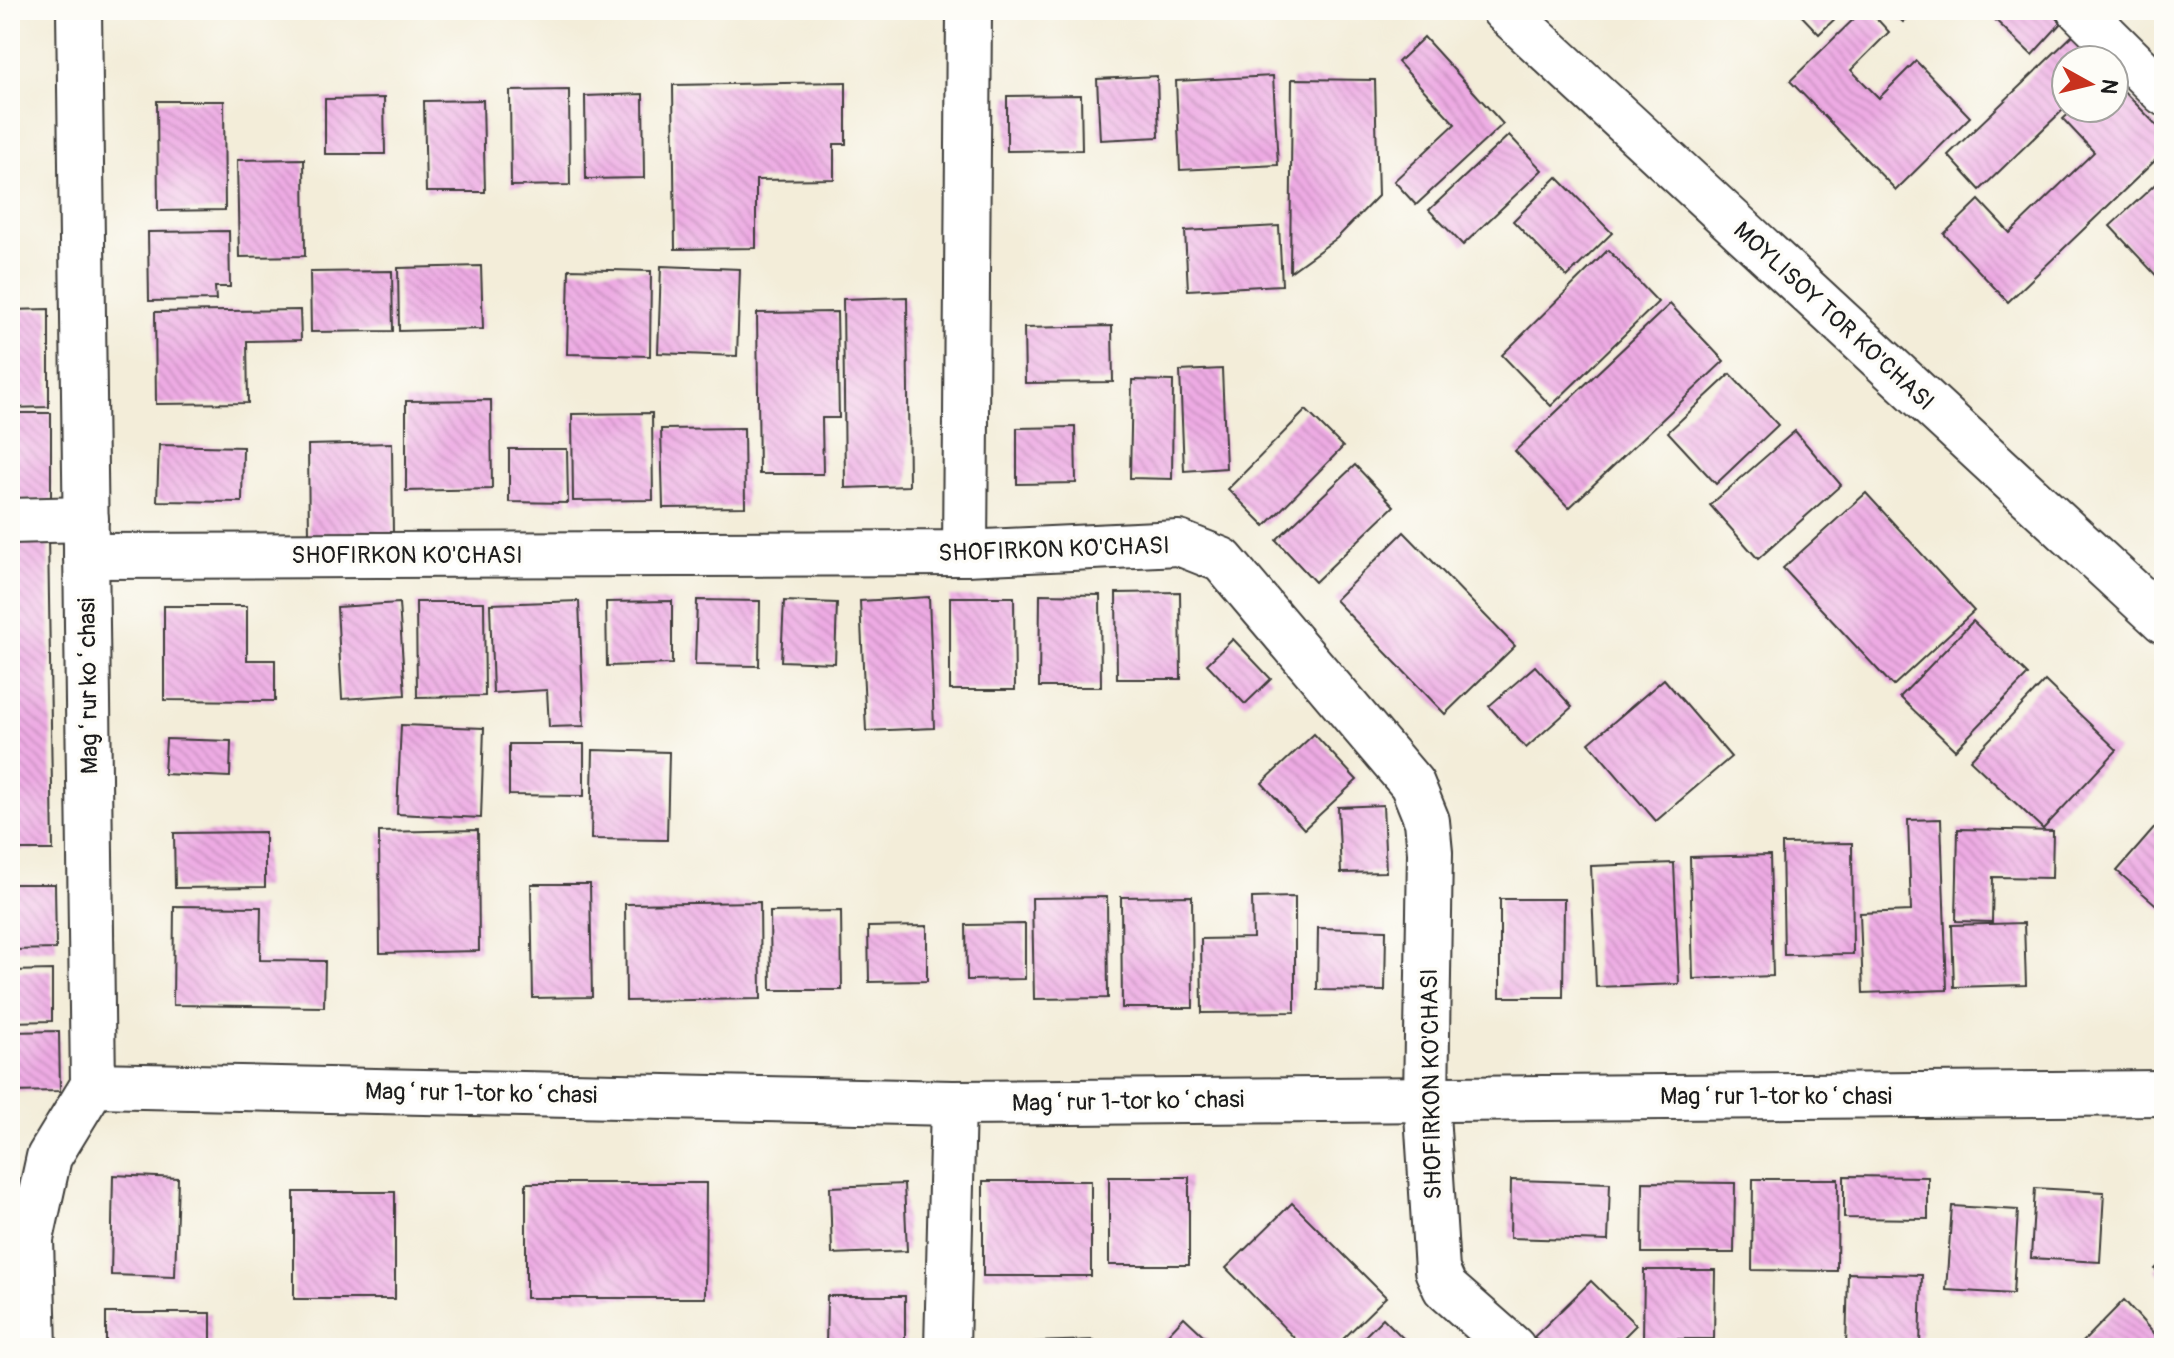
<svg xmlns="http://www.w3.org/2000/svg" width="2174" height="1358" viewBox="0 0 2174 1358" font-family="Pangolin,sans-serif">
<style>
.building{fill:url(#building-back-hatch)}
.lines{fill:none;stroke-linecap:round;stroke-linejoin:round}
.minor-casing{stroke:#3c3b38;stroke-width:48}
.minor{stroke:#fff;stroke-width:44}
.labels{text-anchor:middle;stroke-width:7;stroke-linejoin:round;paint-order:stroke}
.street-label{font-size:24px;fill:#1c1c1c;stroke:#fdfcf7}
</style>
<defs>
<pattern id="building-back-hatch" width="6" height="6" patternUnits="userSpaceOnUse" patternTransform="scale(2)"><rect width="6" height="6" fill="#edaae3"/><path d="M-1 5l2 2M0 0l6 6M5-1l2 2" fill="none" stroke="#cb92c2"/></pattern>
</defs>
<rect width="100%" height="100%" fill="#fdfcf7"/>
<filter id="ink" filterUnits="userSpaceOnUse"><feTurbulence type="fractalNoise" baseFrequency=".0125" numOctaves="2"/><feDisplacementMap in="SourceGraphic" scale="16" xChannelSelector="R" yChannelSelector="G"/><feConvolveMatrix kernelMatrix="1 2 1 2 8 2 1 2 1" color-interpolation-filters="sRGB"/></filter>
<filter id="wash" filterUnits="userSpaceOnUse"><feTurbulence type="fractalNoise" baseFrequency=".006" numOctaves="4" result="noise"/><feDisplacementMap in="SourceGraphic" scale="32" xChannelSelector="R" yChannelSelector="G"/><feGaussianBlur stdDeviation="1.8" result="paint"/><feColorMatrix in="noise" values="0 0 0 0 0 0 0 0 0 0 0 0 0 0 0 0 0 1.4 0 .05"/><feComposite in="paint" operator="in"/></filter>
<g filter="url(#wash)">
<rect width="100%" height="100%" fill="#f3edd9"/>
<g id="blocks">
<!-- building -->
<g class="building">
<polygon points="1796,10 1844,10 1819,34"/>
<polygon points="1863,10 1869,10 1889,32 1851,70 1879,98 1916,61 1970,117 1896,190 1790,81"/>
<polygon points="1890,10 1914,10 1903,22"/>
<polygon points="1985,10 2048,10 2061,23 2032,55"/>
<polygon points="2074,34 2099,60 2066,60 2066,107 1980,190 1948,155"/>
<polygon points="1424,37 1503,124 1416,205 1394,181 1455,124 1398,62"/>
<polygon points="1157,76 1159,137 1100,140 1097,79"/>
<polygon points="1273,76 1278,165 1180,170 1176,81"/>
<polygon points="1292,79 1375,80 1378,196 1337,238 1290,272"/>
<polygon points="2114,81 2164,133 2164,152 2008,302 1944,234 1979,200 2010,233 2094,152 2063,119 2075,108 2114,108"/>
<polygon points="846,82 846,144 834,144 834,179 756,180 756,248 675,249 673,85"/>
<polygon points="569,90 570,185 511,186 510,91"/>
<polygon points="643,94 644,178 586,179 585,96"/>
<polygon points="1081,95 1082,150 1007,151 1007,96"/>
<polygon points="384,98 385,154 325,154 325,99"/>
<polygon points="483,100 485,192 426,192 424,101"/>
<polygon points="157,101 224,101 225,210 158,211"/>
<polygon points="1509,135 1542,170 1463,245 1429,210"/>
<polygon points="304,159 305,256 239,257 237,160"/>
<polygon points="2164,176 2164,284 2110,226"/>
<polygon points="1557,177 1612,233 1567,277 1513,221"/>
<polygon points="1279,226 1282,285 1188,290 1185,231"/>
<polygon points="229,231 230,287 215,287 216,300 149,301 148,232"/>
<polygon points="1608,250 1658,302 1551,406 1502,355"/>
<polygon points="481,266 483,329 399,331 398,268"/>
<polygon points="661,266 740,269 737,356 658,353"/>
<polygon points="569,269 651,271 650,356 567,354"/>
<polygon points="392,271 393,331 311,332 310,272"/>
<polygon points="907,297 909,486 845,488 843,299"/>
<polygon points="1670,304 1724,361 1569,508 1515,451"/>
<polygon points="49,309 49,407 10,408 10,310"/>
<polygon points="300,310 301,340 247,341 248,403 156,404 155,312"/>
<polygon points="837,312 839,418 822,418 823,474 759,474 757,313"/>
<polygon points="1112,326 1113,382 1025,383 1024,328"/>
<polygon points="1222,369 1226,468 1184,471 1180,371"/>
<polygon points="1730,374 1778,425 1716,484 1668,432"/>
<polygon points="1132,380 1173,381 1172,479 1130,478"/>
<polygon points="491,400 492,489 406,491 406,401"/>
<polygon points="1306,410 1343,447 1265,526 1228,489"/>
<rect x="10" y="413" width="41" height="87"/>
<polygon points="652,413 653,500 573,501 572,414"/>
<polygon points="1075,427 1076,483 1017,484 1017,428"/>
<polygon points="744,428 745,507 663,508 661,429"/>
<polygon points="1795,431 1841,485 1758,559 1710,505"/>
<polygon points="392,443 393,536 309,537 308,445"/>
<polygon points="159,445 243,447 242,502 157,501"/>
<polygon points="509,449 567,449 568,503 509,502"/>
<polygon points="1355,465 1394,506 1315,582 1276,540"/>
<polygon points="1866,493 1974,611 1893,686 1783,568"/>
<polygon points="1404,532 1515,646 1445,714 1335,600"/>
<polygon points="10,535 48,535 53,850 10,850"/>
<polygon points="1180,592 1181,679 1117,679 1116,593"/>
<polygon points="1040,594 1100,595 1101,687 1039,687"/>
<polygon points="929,597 934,728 866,731 860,601"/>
<polygon points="950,597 1014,597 1015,690 950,690"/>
<polygon points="697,600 760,601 759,666 695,665"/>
<polygon points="579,601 584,726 549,727 547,690 493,693 490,604"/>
<polygon points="672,601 672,664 607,666 606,602"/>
<polygon points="784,601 837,603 835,663 781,661"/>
<polygon points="416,602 484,602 485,696 417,697"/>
<polygon points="399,603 405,695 342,699 337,607"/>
<polygon points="164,606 247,606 247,660 275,660 275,701 164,700"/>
<polygon points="1973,621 2028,675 1955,750 1900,697"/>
<polygon points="1233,639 1271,679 1245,704 1207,664"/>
<polygon points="1535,666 1572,707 1526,748 1489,706"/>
<polygon points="1664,679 1731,757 1656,821 1589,743"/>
<polygon points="2045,681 2117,750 2043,829 1970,760"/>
<polygon points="401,725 484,728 481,818 397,814"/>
<polygon points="1314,734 1357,780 1304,829 1262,783"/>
<polygon points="166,739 231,741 230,777 164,774"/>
<polygon points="509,744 584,744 584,796 509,795"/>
<polygon points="593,750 669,752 667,840 591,839"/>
<polygon points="1383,805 1386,872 1341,873 1338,807"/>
<polygon points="2164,817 2164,908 2162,910 2117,871"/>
<polygon points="1941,819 1947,990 1863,993 1860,913 1911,911 1908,820"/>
<polygon points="1958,829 2053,831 2052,878 1993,877 1992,922 1956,921"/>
<polygon points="478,830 479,951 380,953 379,832"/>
<polygon points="265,832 265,887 175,888 174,833"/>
<polygon points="1852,843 1853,954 1784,955 1782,844"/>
<polygon points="1770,855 1773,976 1693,979 1690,857"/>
<polygon points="1674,863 1679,984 1596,987 1591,866"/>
<polygon points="10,884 55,884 56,949 10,950"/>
<polygon points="531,884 590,884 592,997 533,998"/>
<polygon points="1192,896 1193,1008 1122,1008 1121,897"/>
<polygon points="1107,897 1108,998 1034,999 1032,898"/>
<polygon points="1295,897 1295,1012 1202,1013 1201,939 1253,938 1252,898"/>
<polygon points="1500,899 1564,899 1563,997 1500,997"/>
<polygon points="760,902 761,999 626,1001 625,904"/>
<polygon points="174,906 261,907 260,960 325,961 324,1007 173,1005"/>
<polygon points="841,911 842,990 771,990 770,912"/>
<polygon points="2024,923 2026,985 1954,987 1952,925"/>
<polygon points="1025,924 1025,979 967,980 966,925"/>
<polygon points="927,926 927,981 869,982 868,927"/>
<polygon points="1318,928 1386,930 1385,991 1317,990"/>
<polygon points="52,970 52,1021 10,1022 10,971"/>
<polygon points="59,1031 60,1091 10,1092 10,1032"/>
<polygon points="113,1175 178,1178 175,1277 111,1275"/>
<polygon points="1844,1176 1928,1177 1928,1219 1844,1218"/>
<rect x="1109" y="1177" width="80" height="88"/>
<polygon points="1753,1179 1838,1179 1837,1271 1752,1270"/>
<polygon points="1511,1180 1610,1183 1608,1241 1510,1238"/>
<rect x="983" y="1181" width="108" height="95"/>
<polygon points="1643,1182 1735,1183 1734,1253 1642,1253"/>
<polygon points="526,1183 706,1183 705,1298 526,1298"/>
<polygon points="904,1184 907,1251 832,1254 830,1187"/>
<polygon points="2035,1188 2104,1192 2100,1262 2031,1258"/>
<rect x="294" y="1192" width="101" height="107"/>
<polygon points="1292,1203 1386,1297 1334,1348 1304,1348 1226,1268"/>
<polygon points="1952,1206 2018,1210 2013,1294 1946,1290"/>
<polygon points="2164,1260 2164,1279 2155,1269"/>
<polygon points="1644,1270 1715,1270 1714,1339 1643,1339"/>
<polygon points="1848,1273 1922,1275 1920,1348 1846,1348"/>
<polygon points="1591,1281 1636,1325 1613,1348 1545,1348 1534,1337"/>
<polygon points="827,1296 905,1296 905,1348 826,1348"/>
<polygon points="2124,1300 2164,1345 2164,1348 2077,1348"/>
<rect x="106" y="1313" width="105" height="35"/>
<polygon points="1184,1317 1217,1348 1155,1348"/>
<polygon points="1383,1318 1413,1348 1353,1348"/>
<polygon points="1094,1340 1094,1348 1033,1348 1033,1342"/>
</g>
</g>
</g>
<g filter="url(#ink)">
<use href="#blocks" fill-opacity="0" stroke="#3c3b38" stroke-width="2"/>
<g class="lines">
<defs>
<g id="minor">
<polyline points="1504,10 2164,621"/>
<polyline points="2080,10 2164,93"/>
<polyline points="10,521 86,519"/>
<polyline points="965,553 969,10"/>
<polyline points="86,556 965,553 1179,543 1222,560 1412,784 1427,821 1430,852 1426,1098 1437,1270 1445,1288 1513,1348"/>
<polyline points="93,1085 953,1103 2164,1093"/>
<polyline points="34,1348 31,1239 49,1157 93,1085 79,10"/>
<polyline points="947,1348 953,1103"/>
</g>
</defs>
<!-- minor casing -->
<use href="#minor" class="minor-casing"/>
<!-- minor -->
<use href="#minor" class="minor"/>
</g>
</g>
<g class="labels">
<!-- street labels -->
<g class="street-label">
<text transform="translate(1834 316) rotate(43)" y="8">MOYLISOY TOR KO'CHASI</text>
<text transform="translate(1054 549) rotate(-2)" y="8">SHOFIRKON KO'CHASI</text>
<text x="407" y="563">SHOFIRKON KO'CHASI</text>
<text transform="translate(88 686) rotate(-91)" y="8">Magʻrur koʻchasi</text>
<text transform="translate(1431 1084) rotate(-91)" y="8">SHOFIRKON KO'CHASI</text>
<text transform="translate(481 1093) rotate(1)" y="8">Magʻrur 1-tor koʻchasi</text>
<text x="1776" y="1104">Magʻrur 1-tor koʻchasi</text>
<text transform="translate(1128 1101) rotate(-1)" y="8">Magʻrur 1-tor koʻchasi</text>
</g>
</g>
<!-- margin -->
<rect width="2174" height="1358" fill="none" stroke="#fdfcf7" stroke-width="40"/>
<!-- north arrow -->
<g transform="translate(2090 84) rotate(98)"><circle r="38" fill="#fdfcf7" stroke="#a3a29f" stroke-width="2"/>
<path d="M0-6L14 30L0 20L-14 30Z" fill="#c8321e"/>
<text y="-12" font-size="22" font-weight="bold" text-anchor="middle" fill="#1c1c1c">N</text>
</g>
</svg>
